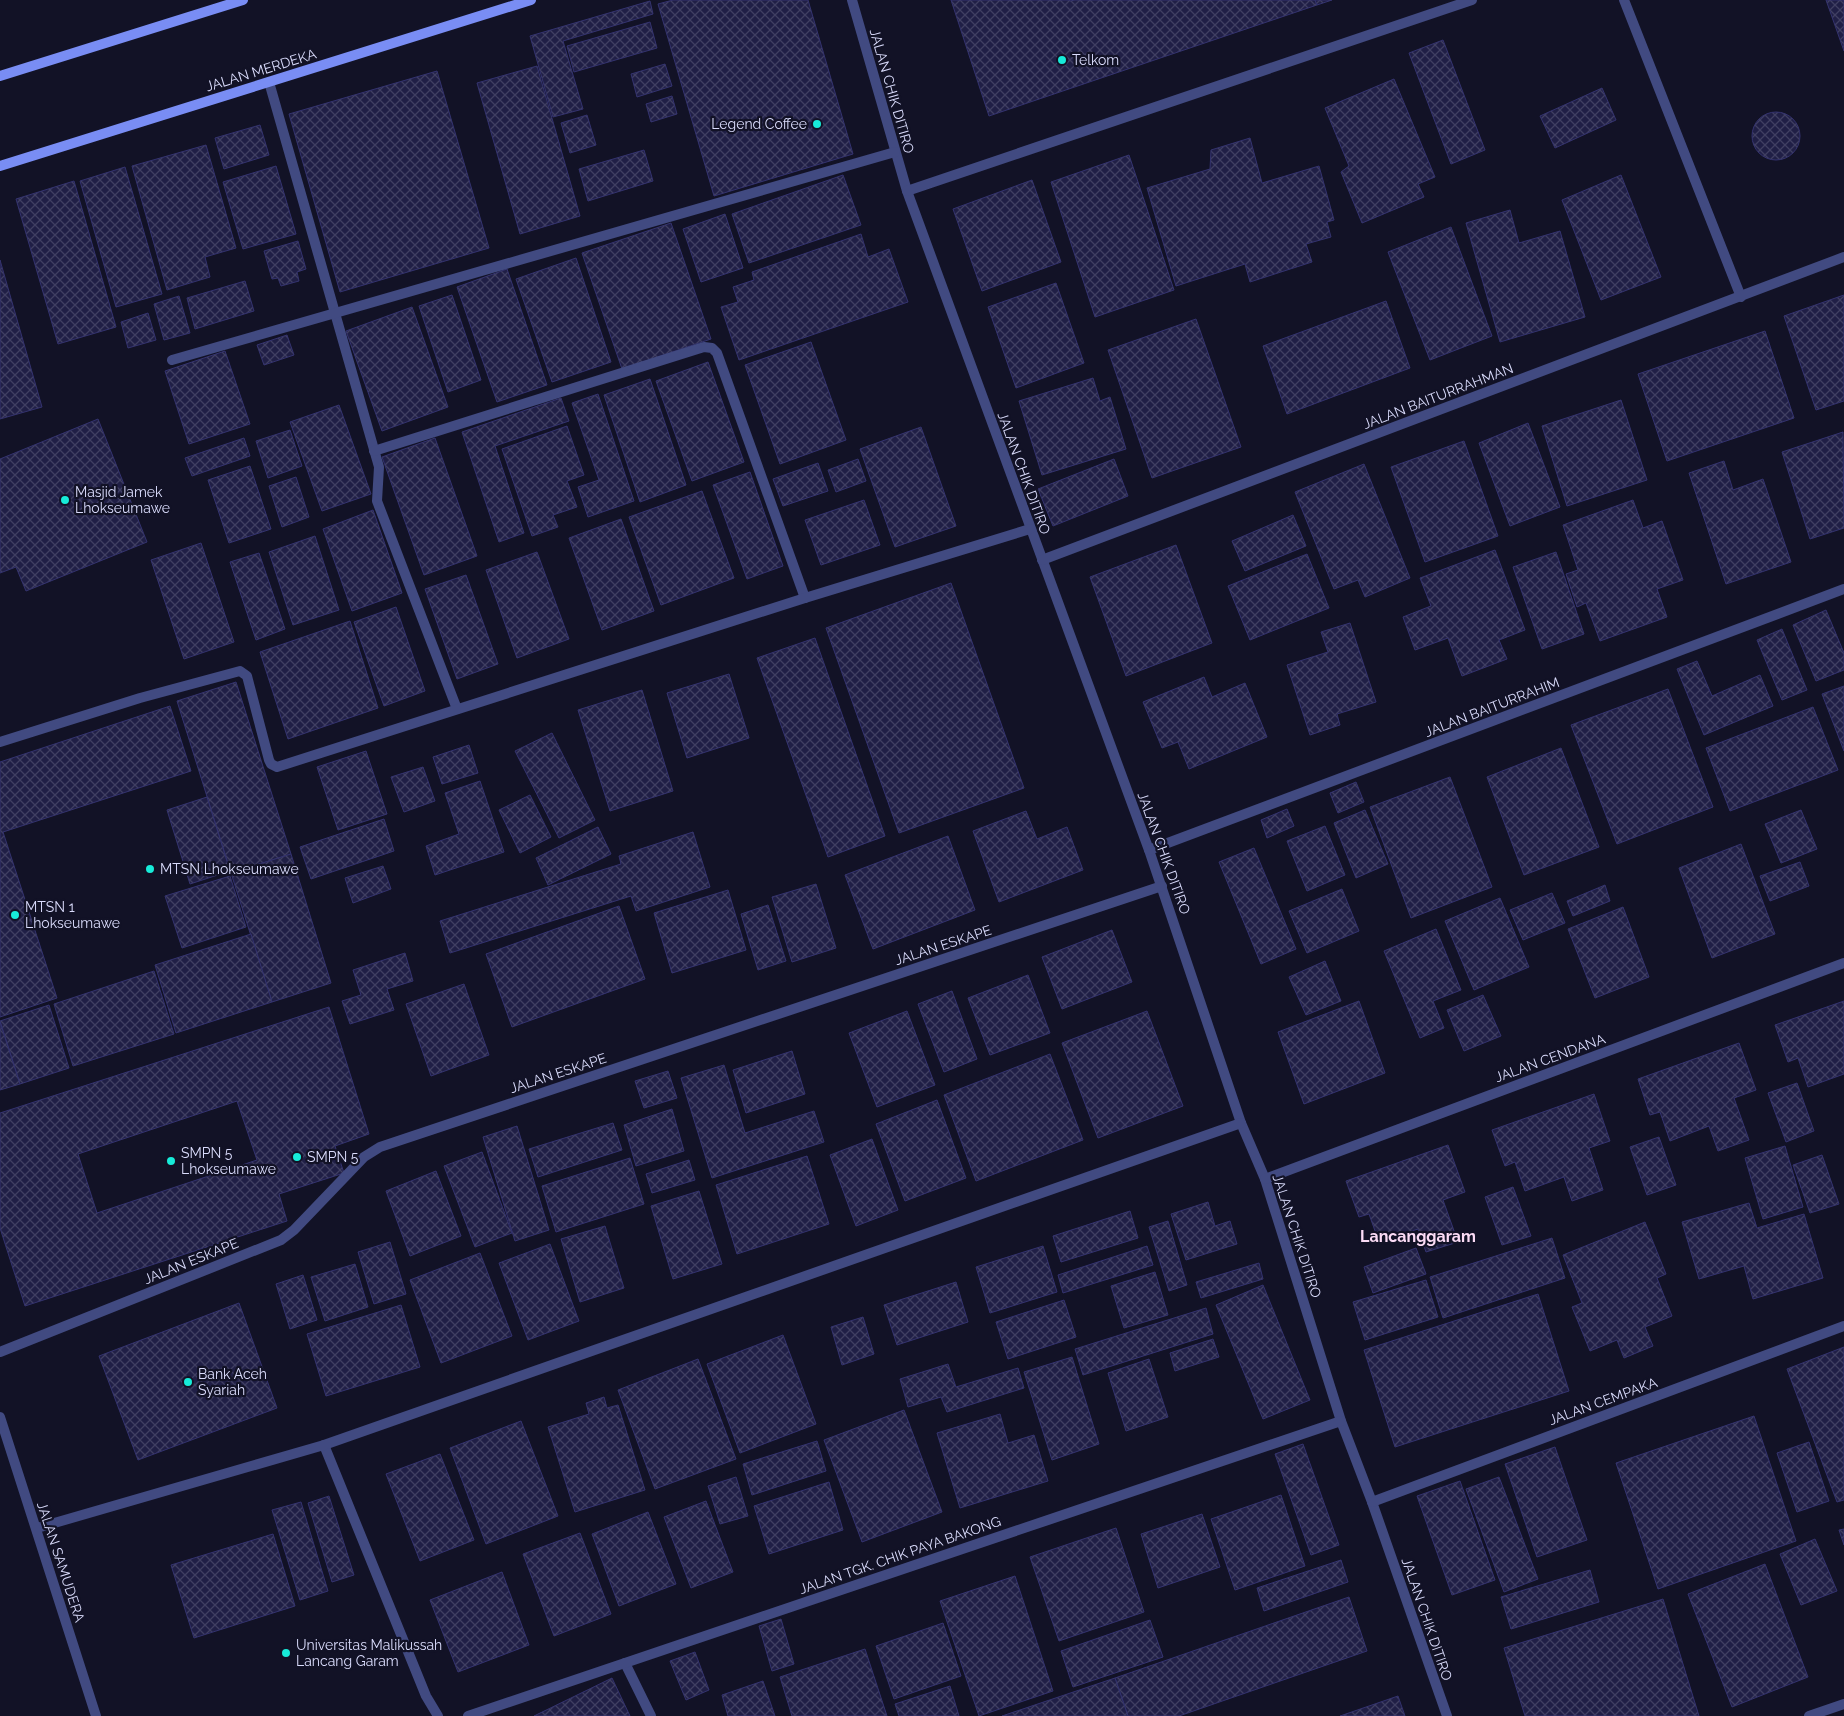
<svg xmlns="http://www.w3.org/2000/svg" width="1844" height="1716" viewBox="0 0 1844 1716" font-family="Raleway,sans-serif">
<style>
.building{fill:url(#building-cross-hatch);stroke:#34336f;fill-rule:evenodd}
.lines{fill:none;stroke-linecap:round;stroke-linejoin:round}
.minor{stroke:#414a81;stroke-width:10}
.tertiary{stroke:#414a81;stroke-width:10}
.secondary{stroke:#798df4;stroke-width:10}
.poi-dot{fill:#17ebd9;stroke:#121226;stroke-width:2}
.labels{text-anchor:middle;stroke-width:4.5;stroke-linejoin:round;paint-order:stroke}
.poi-label{font-size:14px;fill:#dadcfc;stroke:#121226;text-anchor:start}
.street-label{font-size:14px;fill:#dadcfc;stroke:#121226}
.quarter-label{font-size:16px;font-weight:bold;fill:#fcdcf6;stroke:#121226}
</style>
<defs>
<pattern id="building-cross-hatch" width="8" height="8" patternUnits="userSpaceOnUse" patternTransform="scale(1.25)"><rect width="8" height="8" fill="#201f46"/><path d="M0 0l8 8M0 8l8-8" fill="none" stroke="#403f62"/></pattern>
</defs>
<rect width="100%" height="100%" fill="#121226"/>
<!-- building -->
<g class="building">
<polygon points="673,0 808,0 853,154 714,196 658,4"/>
<polygon points="951,0 1070,0 1070,1 1075,0 1315,0 1317,5 989,116"/>
<polygon points="1315,0 1332,0 1317,5"/>
<polygon points="1826,0 1844,0 1844,51"/>
<polygon points="650,1 653,14 563,41 583,109 553,117 530,36"/>
<polygon points="650,22 657,48 574,72 567,46"/>
<polygon points="1443,40 1485,150 1451,164 1409,53"/>
<polygon points="665,64 672,86 637,97 631,74"/>
<polygon points="537,66 580,216 520,234 477,83"/>
<polygon points="437,71 489,248 340,292 289,114"/>
<polygon points="1394,79 1435,177 1418,184 1424,197 1362,223 1341,172 1349,166 1325,108"/>
<polygon points="1602,88 1616,120 1555,148 1540,116"/>
<polygon points="672,96 677,114 651,122 646,104"/>
<circle cx="1776" cy="136" r="24"/>
<polygon points="587,115 596,145 570,153 561,123"/>
<polygon points="260,125 269,155 224,169 215,138"/>
<polygon points="1250,138 1262,183 1319,166 1334,220 1327,222 1331,237 1306,244 1312,262 1250,282 1245,264 1176,286 1147,188 1210,169 1211,150"/>
<polygon points="206,145 236,248 205,257 210,277 167,290 132,166"/>
<polygon points="644,150 653,181 588,201 579,169"/>
<polygon points="1129,155 1174,290 1095,317 1051,182"/>
<polygon points="276,166 296,234 243,249 223,182"/>
<polygon points="125,167 162,294 116,307 80,181"/>
<polygon points="843,175 861,225 749,263 732,214"/>
<polygon points="1621,175 1661,277 1601,300 1562,200"/>
<polygon points="1032,180 1061,262 982,291 953,209"/>
<polygon points="74,181 116,327 58,344 16,199"/>
<polygon points="1510,210 1519,243 1560,231 1585,317 1500,342 1466,223"/>
<polygon points="725,214 743,268 701,282 683,229"/>
<polygon points="671,223 711,339 622,369 582,253"/>
<polygon points="1451,227 1492,336 1430,360 1388,252"/>
<polygon points="861,234 868,257 889,249 908,302 739,360 721,307 738,302 733,287 754,280 752,272"/>
<polygon points="298,241 306,269 297,272 299,281 281,286 278,278 272,279 264,251"/>
<polygon points="576,258 611,362 552,382 516,279"/>
<polygon points="0,260 42,407 0,419"/>
<polygon points="507,269 547,385 497,402 457,287"/>
<polygon points="245,281 254,311 195,329 187,298"/>
<polygon points="1056,283 1084,363 1016,388 988,307"/>
<polygon points="452,295 481,380 448,392 419,306"/>
<polygon points="1844,295 1844,401 1816,410 1784,316"/>
<polygon points="179,296 190,333 164,340 154,304"/>
<polygon points="1386,301 1410,368 1287,414 1263,346"/>
<polygon points="412,307 448,407 382,431 346,331"/>
<polygon points="148,313 156,340 128,348 121,322"/>
<polygon points="1196,319 1241,447 1152,478 1108,350"/>
<polygon points="1765,331 1794,418 1667,461 1638,374"/>
<polygon points="287,335 294,355 264,365 257,345"/>
<polygon points="811,342 846,440 780,464 745,365"/>
<polygon points="225,351 250,424 189,444 165,371"/>
<polygon points="708,362 744,462 692,481 656,381"/>
<polygon points="1093,378 1100,401 1110,397 1126,449 1042,475 1019,401"/>
<polygon points="650,379 686,485 640,502 604,395"/>
<polygon points="598,394 634,501 588,517 578,487 599,480 572,403"/>
<polygon points="561,398 569,421 495,446 524,533 499,542 462,432"/>
<polygon points="1621,400 1647,480 1567,506 1542,426"/>
<polygon points="339,405 371,494 322,511 290,422"/>
<polygon points="98,419 147,542 26,591 16,567 0,573 0,459"/>
<polygon points="1528,423 1560,507 1510,526 1479,443"/>
<polygon points="567,426 584,475 567,481 577,507 553,515 558,527 532,536 502,449"/>
<polygon points="921,427 956,526 895,547 860,449"/>
<polygon points="290,430 302,466 268,478 256,441"/>
<polygon points="1843,432 1844,528 1810,539 1782,452"/>
<polygon points="244,438 250,456 192,476 185,458"/>
<polygon points="435,438 477,556 424,575 382,457"/>
<polygon points="1464,441 1498,536 1425,562 1391,467"/>
<polygon points="858,459 866,481 836,492 828,470"/>
<polygon points="1114,459 1128,496 1053,526 1038,489"/>
<polygon points="1724,461 1733,490 1763,479 1791,562 1726,584 1689,473"/>
<polygon points="818,463 828,491 783,506 773,479"/>
<polygon points="1364,464 1410,578 1365,597 1358,580 1334,589 1295,492"/>
<polygon points="250,466 271,529 229,543 208,480"/>
<polygon points="750,472 783,566 747,579 713,485"/>
<polygon points="296,477 309,517 282,527 269,486"/>
<polygon points="702,491 734,578 661,605 629,517"/>
<polygon points="864,500 880,545 821,565 805,520"/>
<polygon points="1633,500 1643,528 1662,521 1683,580 1657,589 1667,617 1600,641 1586,603 1577,607 1566,574 1578,570 1563,525"/>
<polygon points="373,510 402,593 352,611 323,529"/>
<polygon points="1293,515 1306,546 1245,571 1232,541"/>
<polygon points="621,519 654,611 602,630 569,538"/>
<polygon points="315,536 339,610 293,625 269,552"/>
<polygon points="201,543 234,642 184,659 151,560"/>
<polygon points="1176,545 1212,643 1126,676 1090,577"/>
<polygon points="1495,550 1525,630 1499,640 1507,659 1462,676 1448,638 1415,650 1403,617 1431,606 1420,578"/>
<polygon points="537,552 569,639 517,658 486,570"/>
<polygon points="1556,552 1584,634 1542,649 1513,567"/>
<polygon points="259,553 285,629 256,640 230,562"/>
<polygon points="1307,554 1329,608 1250,640 1228,586"/>
<polygon points="466,575 498,664 457,679 425,589"/>
<polygon points="951,583 1024,788 899,833 826,628"/>
<polygon points="396,607 425,691 384,706 354,622"/>
<polygon points="1826,610 1844,653 1844,670 1816,681 1793,625"/>
<polygon points="350,621 378,708 288,739 260,652"/>
<polygon points="1350,623 1376,702 1337,714 1340,725 1310,735 1287,665 1328,652 1321,632"/>
<polygon points="1782,629 1807,690 1782,700 1757,640"/>
<polygon points="815,638 885,836 828,857 757,658"/>
<polygon points="1697,661 1712,696 1760,675 1773,706 1704,735 1677,669"/>
<polygon points="729,674 749,738 687,758 667,693"/>
<polygon points="1204,677 1212,697 1245,683 1267,737 1189,769 1178,742 1162,748 1143,702"/>
<polygon points="236,682 291,854 231,873 177,701"/>
<polygon points="1844,686 1844,751 1822,694"/>
<polygon points="1668,689 1713,807 1617,844 1571,725"/>
<polygon points="642,690 673,791 610,811 578,710"/>
<polygon points="170,706 191,771 3,832 57,998 0,1017 0,762"/>
<polygon points="1813,707 1838,770 1730,811 1706,748"/>
<polygon points="552,733 595,820 559,838 515,751"/>
<polygon points="469,745 478,773 442,784 433,757"/>
<polygon points="1561,748 1599,847 1524,875 1487,777"/>
<polygon points="366,751 387,814 338,830 317,767"/>
<polygon points="423,767 435,801 404,812 391,777"/>
<polygon points="1450,777 1492,887 1411,918 1370,807"/>
<polygon points="480,781 504,852 435,875 426,846 459,834 445,793"/>
<polygon points="1356,782 1364,802 1338,813 1330,793"/>
<polygon points="530,795 551,837 520,853 499,810"/>
<polygon points="207,797 230,871 190,884 167,810"/>
<polygon points="1287,809 1294,826 1267,838 1261,820"/>
<polygon points="1365,810 1388,864 1356,878 1334,823"/>
<polygon points="1801,810 1817,849 1781,863 1765,824"/>
<polygon points="1026,811 1037,839 1067,827 1083,870 999,902 973,831"/>
<polygon points="384,819 394,851 311,879 300,847"/>
<polygon points="1325,826 1345,875 1307,891 1287,841"/>
<polygon points="598,827 611,854 548,885 536,858"/>
<polygon points="693,832 710,887 636,911 631,896 450,953 440,921 621,864 619,856"/>
<polygon points="948,836 975,910 873,949 845,875"/>
<polygon points="1741,844 1775,934 1712,958 1679,868"/>
<polygon points="1254,848 1296,949 1261,964 1219,862"/>
<polygon points="291,854 331,983 272,1002 231,873"/>
<polygon points="1800,862 1809,886 1770,901 1760,876"/>
<polygon points="383,866 391,889 353,903 345,878"/>
<polygon points="230,876 246,927 182,948 165,896"/>
<polygon points="816,884 836,948 792,962 772,897"/>
<polygon points="1605,885 1610,901 1573,916 1567,901"/>
<polygon points="1342,889 1359,931 1307,953 1289,911"/>
<polygon points="728,890 746,950 672,973 654,913"/>
<polygon points="1552,893 1565,923 1523,940 1510,910"/>
<polygon points="1500,898 1529,967 1474,990 1445,921"/>
<polygon points="768,905 786,961 758,970 741,914"/>
<polygon points="619,906 645,979 512,1027 486,954"/>
<polygon points="1623,907 1649,977 1595,998 1568,929"/>
<polygon points="1436,929 1461,990 1433,1001 1444,1028 1420,1038 1384,951"/>
<polygon points="1112,930 1132,982 1062,1009 1042,957"/>
<polygon points="251,934 272,1002 176,1033 155,965"/>
<polygon points="405,953 413,981 387,989 394,1010 350,1024 342,1001 361,995 353,970"/>
<polygon points="1325,961 1341,1001 1306,1015 1289,977"/>
<polygon points="154,971 174,1034 73,1066 54,1004"/>
<polygon points="1028,975 1050,1033 990,1055 968,998"/>
<polygon points="464,984 489,1055 431,1076 406,1004"/>
<polygon points="952,991 977,1059 944,1072 918,1004"/>
<polygon points="1483,995 1501,1036 1464,1051 1447,1010"/>
<polygon points="1359,1001 1385,1073 1304,1104 1278,1032"/>
<polygon points="1844,1001 1844,1074 1808,1087 1798,1058 1788,1062 1775,1025"/>
<polygon points="49,1005 69,1068 20,1084 0,1021"/>
<path d="M329 1007 369 1134 335 1146 344 1173 279 1194 287 1221 25 1306 0 1228V1113ZM237 1101 257 1160 97 1213 78 1154Z"/>
<polygon points="907,1011 935,1085 877,1107 849,1033"/>
<polygon points="1147,1011 1183,1106 1098,1138 1062,1043"/>
<polygon points="0,1022 20,1084 0,1090"/>
<polygon points="1739,1043 1756,1090 1734,1098 1749,1140 1718,1151 1709,1126 1670,1141 1660,1112 1650,1115 1638,1079"/>
<polygon points="792,1051 805,1094 746,1113 733,1070"/>
<polygon points="1050,1054 1083,1140 976,1181 944,1095"/>
<polygon points="724,1065 745,1133 814,1111 824,1142 712,1178 681,1078"/>
<polygon points="668,1071 677,1098 644,1108 635,1081"/>
<polygon points="1797,1083 1814,1131 1786,1142 1768,1093"/>
<polygon points="1594,1094 1610,1141 1589,1148 1603,1190 1572,1201 1564,1177 1525,1191 1515,1162 1505,1166 1492,1130"/>
<polygon points="937,1100 966,1178 905,1201 876,1124"/>
<polygon points="672,1109 684,1151 636,1166 624,1125"/>
<polygon points="613,1123 622,1150 538,1177 529,1149"/>
<polygon points="517,1126 549,1230 515,1241 483,1137"/>
<polygon points="1659,1137 1676,1185 1647,1195 1630,1147"/>
<polygon points="872,1139 898,1210 856,1226 830,1155"/>
<polygon points="1448,1145 1465,1192 1443,1200 1458,1242 1426,1252 1418,1229 1379,1242 1369,1214 1359,1217 1346,1181"/>
<polygon points="1785,1146 1803,1207 1763,1219 1745,1158"/>
<polygon points="482,1152 512,1233 475,1247 444,1166"/>
<polygon points="1822,1155 1839,1204 1810,1213 1793,1165"/>
<polygon points="807,1156 829,1224 737,1254 716,1185"/>
<polygon points="630,1158 644,1204 556,1232 542,1186"/>
<polygon points="689,1160 695,1180 652,1193 646,1174"/>
<polygon points="436,1171 461,1236 410,1256 386,1191"/>
<polygon points="1513,1187 1531,1236 1502,1245 1485,1197"/>
<polygon points="699,1191 722,1264 673,1279 651,1206"/>
<polygon points="1208,1202 1215,1226 1230,1221 1237,1244 1186,1260 1171,1214"/>
<polygon points="1749,1203 1757,1228 1804,1214 1823,1278 1753,1299 1744,1266 1699,1279 1682,1222"/>
<polygon points="1130,1211 1138,1238 1061,1262 1053,1236"/>
<polygon points="1168,1221 1187,1285 1169,1291 1149,1227"/>
<polygon points="1645,1222 1666,1274 1657,1278 1672,1316 1645,1327 1653,1346 1624,1358 1617,1340 1590,1351 1572,1307 1582,1303 1563,1255"/>
<polygon points="605,1226 624,1288 580,1302 561,1239"/>
<polygon points="1552,1238 1565,1278 1443,1318 1430,1277"/>
<polygon points="390,1242 406,1294 374,1304 358,1252"/>
<polygon points="550,1244 579,1321 528,1340 499,1263"/>
<polygon points="1043,1246 1057,1292 990,1313 976,1267"/>
<polygon points="1147,1246 1153,1265 1063,1293 1058,1275"/>
<polygon points="1416,1248 1426,1274 1373,1293 1364,1267"/>
<polygon points="480,1253 512,1336 441,1363 410,1280"/>
<polygon points="1259,1263 1263,1279 1201,1298 1196,1282"/>
<polygon points="355,1264 368,1307 325,1321 311,1277"/>
<polygon points="1155,1272 1168,1315 1124,1328 1111,1286"/>
<polygon points="303,1275 317,1320 290,1329 276,1284"/>
<polygon points="1426,1280 1438,1317 1365,1340 1353,1302"/>
<polygon points="956,1282 968,1322 897,1345 884,1305"/>
<polygon points="1263,1285 1310,1400 1263,1419 1216,1305"/>
<polygon points="1538,1294 1569,1391 1395,1447 1364,1350"/>
<polygon points="1064,1300 1076,1337 1008,1359 996,1322"/>
<polygon points="239,1303 277,1408 138,1460 99,1356"/>
<polygon points="401,1305 420,1367 326,1396 307,1334"/>
<polygon points="1206,1308 1213,1334 1083,1375 1075,1349"/>
<polygon points="863,1317 874,1354 842,1365 831,1327"/>
<polygon points="783,1335 816,1424 740,1453 707,1364"/>
<polygon points="1213,1339 1219,1357 1175,1371 1170,1353"/>
<polygon points="1844,1347 1844,1500 1837,1502 1787,1369"/>
<polygon points="1072,1357 1099,1444 1052,1460 1024,1372"/>
<polygon points="698,1359 736,1459 655,1489 618,1390"/>
<polygon points="1149,1359 1168,1417 1126,1431 1108,1373"/>
<polygon points="948,1364 956,1387 1018,1368 1024,1388 947,1412 941,1397 908,1407 900,1379"/>
<polygon points="604,1397 607,1408 618,1405 645,1490 575,1512 548,1427 589,1414 586,1403"/>
<polygon points="904,1410 942,1512 862,1542 824,1440"/>
<polygon points="1000,1414 1008,1443 1034,1435 1048,1481 960,1508 937,1433"/>
<polygon points="1754,1416 1796,1541 1658,1589 1616,1463"/>
<polygon points="521,1421 558,1516 486,1544 450,1448"/>
<polygon points="817,1441 826,1471 752,1495 743,1464"/>
<polygon points="1809,1442 1829,1501 1797,1512 1777,1453"/>
<polygon points="1303,1444 1339,1545 1311,1555 1275,1454"/>
<polygon points="1555,1447 1587,1540 1537,1557 1505,1464"/>
<polygon points="440,1454 474,1540 420,1561 386,1474"/>
<polygon points="736,1477 748,1516 720,1524 708,1486"/>
<polygon points="1499,1477 1538,1579 1504,1592 1466,1489"/>
<polygon points="1460,1481 1495,1580 1452,1595 1417,1496"/>
<polygon points="829,1482 843,1530 769,1554 754,1506"/>
<polygon points="1281,1495 1305,1566 1235,1590 1211,1519"/>
<polygon points="329,1496 354,1575 332,1582 308,1503"/>
<polygon points="706,1501 733,1572 691,1588 664,1517"/>
<polygon points="301,1502 328,1591 300,1600 272,1510"/>
<polygon points="648,1512 676,1584 619,1606 592,1534"/>
<polygon points="1202,1514 1220,1567 1158,1588 1141,1534"/>
<polygon points="1116,1528 1144,1612 1059,1641 1030,1557"/>
<polygon points="1844,1529 1844,1545 1839,1530"/>
<polygon points="580,1533 611,1614 554,1636 523,1554"/>
<polygon points="273,1534 295,1606 194,1638 171,1565"/>
<polygon points="1815,1539 1837,1591 1801,1605 1780,1554"/>
<polygon points="1341,1560 1348,1582 1264,1611 1257,1588"/>
<polygon points="1765,1564 1808,1677 1732,1707 1688,1594"/>
<polygon points="1590,1570 1599,1602 1511,1629 1501,1597"/>
<polygon points="502,1572 529,1645 458,1672 430,1600"/>
<polygon points="1015,1576 1053,1691 979,1716 940,1601"/>
<polygon points="1349,1597 1367,1651 1179,1716 1128,1716 1115,1678"/>
<polygon points="1663,1599 1699,1716 1525,1716 1504,1648"/>
<polygon points="781,1619 794,1664 772,1671 759,1626"/>
<polygon points="1150,1620 1163,1657 1073,1687 1061,1651"/>
<polygon points="943,1623 961,1676 894,1699 876,1646"/>
<polygon points="865,1649 887,1716 792,1716 780,1677"/>
<polygon points="695,1652 709,1690 686,1700 670,1661"/>
<polygon points="612,1678 630,1716 534,1716"/>
<polygon points="1115,1678 1128,1716 1002,1716"/>
<polygon points="763,1681 775,1716 728,1716 722,1695"/>
<polygon points="950,1686 959,1716 899,1716 895,1704"/>
<polygon points="1398,1696 1405,1716 1340,1716"/>
</g>
<g class="lines">
<!-- minor -->
<g class="minor">
<polyline points="852,0 907,191 1149,850 1241,1123 1265,1179 1341,1421 1372,1502 1447,1716"/>
<polyline points="1624,0 1741,297"/>
<polyline points="269,82 379,467 377,501 457,709"/>
<polyline points="907,191 1472,0"/>
<polyline points="172,360 895,152"/>
<polyline points="374,451 704,347 712,348 717,353 805,598"/>
<polyline points="1042,560 1844,257"/>
<polyline points="0,742 140,698 240,671 247,676 269,760 271,764 277,767 805,598 1030,529"/>
<polyline points="1149,850 1844,589"/>
<polyline points="1265,1179 1844,963"/>
<polyline points="0,1352 281,1240 294,1230 364,1157 380,1147 1162,886"/>
<polyline points="324,1445 426,1696 438,1716"/>
<polyline points="1372,1502 1844,1326"/>
<polyline points="37,1528 324,1445 1241,1123"/>
<polyline points="625,1663 651,1716"/>
<polyline points="468,1716 1341,1421"/>
<polyline points="1809,1716 1844,1704"/>
</g>
<!-- tertiary -->
<polyline class="tertiary" points="0,1417 96,1716"/>
<!-- secondary -->
<g class="secondary">
<polyline points="0,76 243,0"/>
<polyline points="0,166 531,0"/>
</g>
</g>
<!-- markers -->
<g class="poi-dot">
<circle cx="1062" cy="60" r="5"/>
<circle cx="817" cy="124" r="5"/>
<circle cx="65" cy="500" r="5"/>
<circle cx="150" cy="869" r="5"/>
<circle cx="15" cy="915" r="5"/>
<circle cx="297" cy="1157" r="5"/>
<circle cx="171" cy="1161" r="5"/>
<circle cx="188" cy="1382" r="5"/>
<circle cx="286" cy="1653" r="5"/>
</g>
<g class="labels">
<!-- poi labels -->
<g class="poi-label">
<text x="1072" y="65">Telkom</text>
<text x="807" y="129" text-anchor="end">Legend Coffee</text>
<text x="75" y="497">Masjid Jamek<tspan x="75" dy="16">Lhokseumawe</tspan></text>
<text x="160" y="874">MTSN Lhokseumawe</text>
<text x="25" y="912">MTSN 1<tspan x="25" dy="16">Lhokseumawe</tspan></text>
<text x="181" y="1158">SMPN 5<tspan x="181" dy="16">Lhokseumawe</tspan></text>
<text x="307" y="1162">SMPN 5</text>
<text x="198" y="1379">Bank Aceh<tspan x="198" dy="16">Syariah</tspan></text>
<text x="296" y="1650">Universitas Malikussah<tspan x="296" dy="16">Lancang Garam</tspan></text>
</g>
<!-- street labels -->
<g class="street-label">
<text transform="translate(261 70) rotate(-17)" y="5">JALAN MERDEKA</text>
<text transform="translate(892 91) rotate(74)" y="5">JALAN CHIK DITIRO</text>
<text transform="translate(1438 396) rotate(-21)" y="5">JALAN BAITURRAHMAN</text>
<text transform="translate(1024 473) rotate(70)" y="5">JALAN CHIK DITIRO</text>
<text transform="translate(1492 707) rotate(-21)" y="5">JALAN BAITURRAHIM</text>
<text transform="translate(1164 853) rotate(70)" y="5">JALAN CHIK DITIRO</text>
<text transform="translate(943 945) rotate(-18)" y="5">JALAN ESKAPE</text>
<text transform="translate(1550 1058) rotate(-20)" y="5">JALAN CENDANA</text>
<text transform="translate(558 1073) rotate(-18)" y="5">JALAN ESKAPE</text>
<text transform="translate(1297 1236) rotate(72)" y="5">JALAN CHIK DITIRO</text>
<text transform="translate(191 1261) rotate(-22)" y="5">JALAN ESKAPE</text>
<text transform="translate(1603 1401) rotate(-20)" y="5">JALAN CEMPAKA</text>
<text transform="translate(900 1555) rotate(-19)" y="5">JALAN TGK. CHIK PAYA BAKONG</text>
<text transform="translate(61 1562) rotate(72)" y="5">JALAN SAMUDERA</text>
<text transform="translate(1427 1619) rotate(71)" y="5">JALAN CHIK DITIRO</text>
</g>
<!-- quarter labels -->
<g class="quarter-label">
<text x="1418" y="1242">Lancanggaram</text>
</g>
</g>
</svg>
